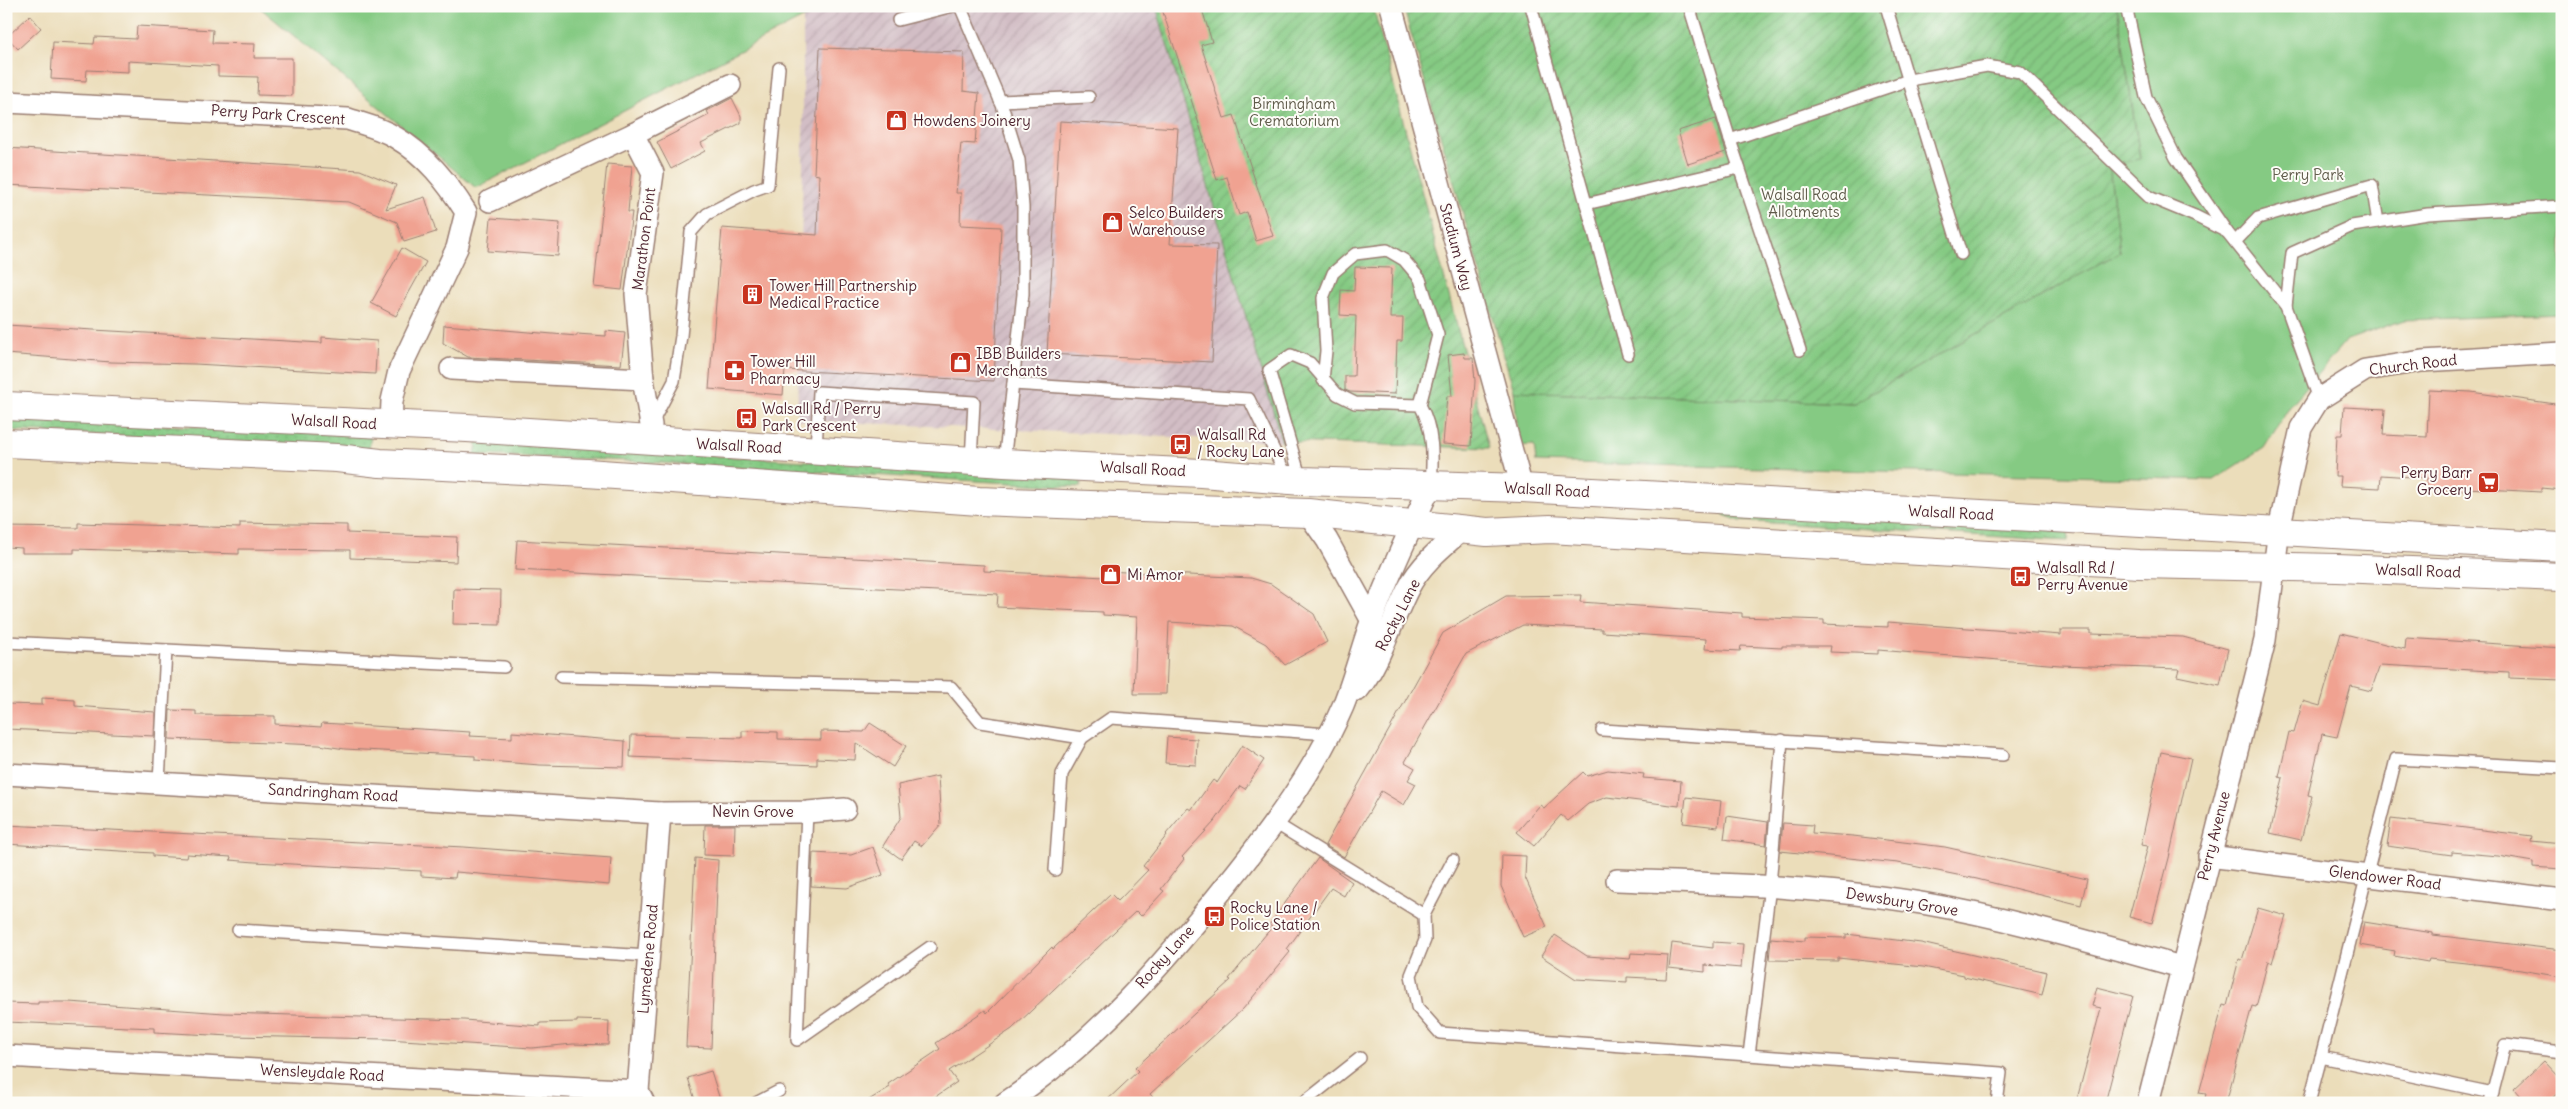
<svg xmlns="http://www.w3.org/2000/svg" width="2568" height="1109" viewBox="0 0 2568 1109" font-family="Delius,sans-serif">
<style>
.industrial{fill:url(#industrial-furrows)}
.grass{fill:url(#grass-dots);stroke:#687457}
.park{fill:#85ca83;stroke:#687457}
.garden{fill:url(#garden-furrows);stroke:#687457}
.building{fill:#f0a291}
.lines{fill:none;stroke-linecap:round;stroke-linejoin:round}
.service-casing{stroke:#9a7e72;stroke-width:14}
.minor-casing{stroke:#9a7e72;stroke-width:24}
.trunk-casing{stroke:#9a7e72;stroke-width:30}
.service{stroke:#fff;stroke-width:11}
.minor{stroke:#fff;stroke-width:21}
.trunk{stroke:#fff;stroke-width:28}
.labels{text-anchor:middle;stroke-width:4;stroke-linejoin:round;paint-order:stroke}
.park-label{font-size:15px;fill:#5f5b4a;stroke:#fdfcf7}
.street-label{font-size:15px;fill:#4a1f2b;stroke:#fdfcf7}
.poi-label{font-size:15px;fill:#4a1f2b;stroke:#fdfcf7;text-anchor:start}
</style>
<defs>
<pattern id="industrial-furrows" width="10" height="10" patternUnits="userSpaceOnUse" patternTransform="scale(1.25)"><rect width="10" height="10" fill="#d2bdc5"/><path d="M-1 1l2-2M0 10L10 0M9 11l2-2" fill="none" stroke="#b6a2a9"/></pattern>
<pattern id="grass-dots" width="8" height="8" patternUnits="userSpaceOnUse" patternTransform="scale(1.25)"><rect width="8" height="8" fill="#85ca83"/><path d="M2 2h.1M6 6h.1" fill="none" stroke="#74ad71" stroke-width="1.8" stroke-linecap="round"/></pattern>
<pattern id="garden-furrows" width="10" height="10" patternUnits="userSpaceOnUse" patternTransform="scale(1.25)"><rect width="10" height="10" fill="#85ca83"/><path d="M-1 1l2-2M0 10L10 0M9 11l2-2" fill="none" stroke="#74ad71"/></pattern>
</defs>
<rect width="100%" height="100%" fill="#fdfcf7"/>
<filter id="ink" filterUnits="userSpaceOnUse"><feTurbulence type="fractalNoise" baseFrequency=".02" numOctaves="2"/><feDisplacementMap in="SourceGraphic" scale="10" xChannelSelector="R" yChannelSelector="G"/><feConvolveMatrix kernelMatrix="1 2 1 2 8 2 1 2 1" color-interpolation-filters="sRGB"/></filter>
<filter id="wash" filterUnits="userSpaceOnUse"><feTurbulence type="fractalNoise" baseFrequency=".0096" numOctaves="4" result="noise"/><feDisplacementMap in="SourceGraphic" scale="20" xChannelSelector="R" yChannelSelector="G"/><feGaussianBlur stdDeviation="1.12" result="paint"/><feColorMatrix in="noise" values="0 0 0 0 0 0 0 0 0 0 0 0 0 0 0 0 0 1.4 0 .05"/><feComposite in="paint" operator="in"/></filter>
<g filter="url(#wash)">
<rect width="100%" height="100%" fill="#ebddba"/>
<!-- industrial -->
<polygon class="industrial" points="831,6 1156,6 1282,442 797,420 803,165 803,18"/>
<!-- grass -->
<g class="grass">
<polygon points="6,417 371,436 369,449 6,430"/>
<polygon points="477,443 1081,476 1081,487 592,459 475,455"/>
<polygon points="1702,507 2069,527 2068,541 1740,521"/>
</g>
<!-- park -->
<g class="park">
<polygon points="258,6 831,6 803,18 476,188"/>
<polygon points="2117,6 2562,6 2562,314 2404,320 2347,340 2291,405 2264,448 2214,480 1536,462 1534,445 1519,446 1514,391 1854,403 2120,252 2109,165 2140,158"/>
</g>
<!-- garden -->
<g class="garden">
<polygon points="1156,6 1373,6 1489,448 1282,442"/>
<polygon points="1403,6 2117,6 2140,159 2109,165 2120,252 1854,403 1514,391"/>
</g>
<g id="blocks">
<!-- building -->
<g class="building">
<polygon points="1161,6 1201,6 1212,42 1201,45 1224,118 1234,115 1273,236 1256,241 1247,212 1239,215 1227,177 1217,180"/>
<polygon points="30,15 41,28 18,49 7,37"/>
<polygon points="137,26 213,30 212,43 255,44 254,58 292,58 292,96 257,95 258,77 218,76 218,66 128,61 128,72 87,70 86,81 51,79 53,42 94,44 95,37 136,39"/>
<polygon points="820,48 964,52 963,91 979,93 975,144 961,143 956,193 961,193 960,225 1001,227 994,381 785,370 783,395 709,389 722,228 817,235 819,175 814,174"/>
<polygon points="732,98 741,116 741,123 701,143 705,151 671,169 657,142 709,115 707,111"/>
<polygon points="1716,119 1726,152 1688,164 1678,131"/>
<polygon points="1060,121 1178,128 1170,244 1217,245 1212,362 1047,354"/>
<polygon points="6,148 360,170 396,185 386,209 425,197 436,232 404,242 397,222 349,202 6,185"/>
<polygon points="607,164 632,166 628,212 632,212 622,290 594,287"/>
<polygon points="491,218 560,223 558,256 488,251"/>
<polygon points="402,248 426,262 396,316 371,303"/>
<polygon points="1355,267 1392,268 1390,318 1403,318 1402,341 1397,341 1395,394 1350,392 1345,390 1345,376 1354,376 1356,316 1340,315 1341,290 1354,291"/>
<polygon points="6,325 322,343 322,337 377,341 375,374 195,364 111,362 6,354"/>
<polygon points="444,325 577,336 577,334 606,336 606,331 625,333 621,365 468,357 443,343"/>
<polygon points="1464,353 1465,358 1473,358 1475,381 1471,446 1443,444 1447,396 1452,396 1448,355"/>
<polygon points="2429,390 2471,392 2562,405 2562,490 2541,488 2541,492 2466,488 2466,491 2427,489 2427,478 2381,475 2380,488 2340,486 2341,476 2335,476 2337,435 2342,435 2344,407 2385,409 2383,435 2427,437"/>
<polygon points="78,523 240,528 240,523 347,525 347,533 457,537 456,562 350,558 350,550 239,549 239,554 74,549 74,553 22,553 22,548 6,547 6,527 78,528"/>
<polygon points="517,540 984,565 984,571 1105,577 1105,571 1251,578 1271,584 1314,614 1327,642 1285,665 1266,644 1233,626 1169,622 1166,694 1134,694 1137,617 1103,615 1103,612 997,607 998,594 515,570"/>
<polygon points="454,589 501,590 500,625 453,624"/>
<polygon points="1581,595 1580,602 1742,613 1742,617 1824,620 1824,624 1888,627 1888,622 2061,635 2061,630 2091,630 2091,634 2183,637 2228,649 2220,685 2177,676 2179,669 2060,665 1878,650 1878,654 1830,652 1831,646 1782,646 1782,648 1741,646 1740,651 1705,649 1706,639 1602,632 1602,629 1523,625 1466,654 1405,762 1415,768 1408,780 1416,784 1404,805 1381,791 1344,857 1325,845 1443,633 1506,596"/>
<polygon points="2341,633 2405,649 2406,638 2562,648 2562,680 2509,678 2509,672 2380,665 2371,691 2351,686 2337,737 2322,734 2308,795 2312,796 2301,840 2270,833 2283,778 2279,777 2289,732 2294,733 2303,701 2320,706"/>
<polygon points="42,698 75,700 75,706 155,712 154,736 6,729 6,704 42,705"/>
<polygon points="170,710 196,711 196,715 275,716 275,724 321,727 322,723 470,732 469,736 512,738 512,732 625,741 624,767 540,765 475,760 475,756 345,749 319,745 169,739"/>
<polygon points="870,723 906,746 893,767 856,743 855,760 817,758 817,765 630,757 631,735 742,738 742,731 778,732 778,739 821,740 821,731 864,732"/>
<polygon points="1167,737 1197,739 1196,765 1165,763"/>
<polygon points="1242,745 1264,760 1245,789 1240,786 1215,821 1182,857 1184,859 1161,889 1164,891 1141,916 1136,911 1012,1029 949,1071 957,1082 926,1103 864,1103 890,1087 888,1084 940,1049 936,1043 985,1010 987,1013 1052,947 1053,949 1111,894 1118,901 1148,870 1143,866 1167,835 1166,834 1188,808 1191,810 1213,780 1217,783"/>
<polygon points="2161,752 2191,758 2169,858 2152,923 2129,917 2148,846 2141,845"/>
<polygon points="1608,770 1644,774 1643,778 1681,781 1679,806 1607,797 1588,804 1568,821 1561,815 1534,846 1517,832 1540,805 1544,808 1583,772 1587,776"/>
<polygon points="938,776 941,824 922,846 914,841 901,859 883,846 901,817 898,785"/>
<polygon points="1686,797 1721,801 1718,827 1683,823"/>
<polygon points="1727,816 1768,822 1766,845 1724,839"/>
<polygon points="2391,819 2532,836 2531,841 2562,844 2562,869 2533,867 2533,862 2498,856 2452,852 2452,855 2387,846"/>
<polygon points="1783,823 1813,825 1812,833 1853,836 1945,847 2087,879 2081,905 1977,879 1898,863 1780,851"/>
<polygon points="6,825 464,847 611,858 609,885 456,872 455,878 421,876 421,871 255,862 230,860 231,857 187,854 186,858 153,856 153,853 6,844"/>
<polygon points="705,825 735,825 734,856 704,855"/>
<polygon points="873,847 883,875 847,888 811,886 813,853 851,855"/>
<polygon points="1502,855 1526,856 1525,877 1547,927 1523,937 1501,886"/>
<polygon points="695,858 718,860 711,1048 686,1047"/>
<polygon points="1318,858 1352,882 1344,896 1331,888 1287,949 1290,952 1243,1009 1150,1094 1158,1103 1104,1103 1138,1071 1135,1068 1231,980 1229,979 1272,927 1269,925"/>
<polygon points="2258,908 2286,916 2272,963 2268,961 2256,1007 2252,1006 2226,1103 2204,1103 2206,1094 2199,1093 2210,1052 2223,1005 2227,1006 2239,959 2242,960"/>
<polygon points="2364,922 2433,933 2433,935 2562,950 2562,977 2503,967 2429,959 2428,962 2394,956 2395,951 2360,945"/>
<polygon points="1846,934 1921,943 2047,972 2042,995 1964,977 1964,975 1923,967 1838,958 1838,961 1769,960 1771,938 1805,941 1805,937 1846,938"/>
<polygon points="1555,935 1587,956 1630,959 1631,953 1668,955 1666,979 1627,977 1627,982 1576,979 1541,956"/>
<polygon points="1713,942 1743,944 1741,968 1705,965 1705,972 1669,968 1672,943 1713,948"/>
<polygon points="2097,987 2133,996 2105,1103 2076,1103 2101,1008 2092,1006"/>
<polygon points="38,1002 69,1002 224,1013 464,1020 540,1026 540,1023 577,1022 577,1020 609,1021 608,1045 573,1044 532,1048 386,1039 231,1036 154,1032 154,1028 6,1022 6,1003 38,1004"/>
<polygon points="2544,1061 2562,1080 2562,1089 2547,1103 2526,1103 2514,1089"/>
<polygon points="711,1071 721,1103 696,1103 688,1078"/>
</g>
</g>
</g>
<g filter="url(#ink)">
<use href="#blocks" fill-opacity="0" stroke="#9a7e72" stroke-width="1"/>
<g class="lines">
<defs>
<g id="service">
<polyline points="960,6 1002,105 1019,160 1023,207 1023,294 1004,463"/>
<polyline points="1531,6 1628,354"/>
<polyline points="1689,6 1730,140"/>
<polyline points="1886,6 1961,254"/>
<polyline points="2126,6 2146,97 2176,158 2227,232 2286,306 2319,399"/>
<polyline points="898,20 953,6"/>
<polyline points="1000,101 1089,97"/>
<polyline points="1586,204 1739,168"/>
<polyline points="2235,242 2258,218 2372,185 2378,222"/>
<polyline points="2286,306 2292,253 2352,226 2428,214 2562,206"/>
<polyline points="1800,350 1730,140 1909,80 1987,66 2020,72 2149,197 2195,216 2227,232"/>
<polyline points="1323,380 1326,351 1323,298 1333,273 1355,254 1387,250 1404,260 1420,279 1438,335 1420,405"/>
<polyline points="1013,384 1249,399 1288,479"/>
<polyline points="652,423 674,381 681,336 691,232 707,214 754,190 768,185 779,68"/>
<polyline points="816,450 819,392 974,402 971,461"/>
<path d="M1301 480 1269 370 1291 355 1310 363 1337 394 1355 403 1420 405C1434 430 1433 457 1431 485"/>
<polyline points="6,642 504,667"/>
<polyline points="561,677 951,687 980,722 1082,738"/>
<polyline points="1602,730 2003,755"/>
<polyline points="159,782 166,650"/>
<polyline points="807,812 797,1040 930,947"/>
<polyline points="1275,823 1424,915 1453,860"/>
<polyline points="1055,870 1062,774 1082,738 1111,718 1328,734"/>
<polyline points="1424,915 1425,940 1411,975 1417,1007 1440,1033 2001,1073 1997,1103"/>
<polyline points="238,930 648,956"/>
<polyline points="1749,1055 1770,886 1782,740"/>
<polyline points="2321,1057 2396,759 2562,768"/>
<polyline points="756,1103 779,1091"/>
<polyline points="1303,1103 1360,1058"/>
<polyline points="2309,1103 2321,1057 2493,1093"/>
<polyline points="2490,1103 2505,1045 2562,1052"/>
</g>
<g id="minor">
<polyline points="1391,6 1522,488"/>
<path d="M6 102 348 119C363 124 381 128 395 137 426 155 447 182 466 212L457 248 399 371 392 401 391 425"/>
<polyline points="633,134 653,173 636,294 643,379 651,425"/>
<polyline points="490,201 633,134 730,85"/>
<polyline points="451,369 643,379"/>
<polyline points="1308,513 1327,540 1372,621"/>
<path d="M1358 690C1380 663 1392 620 1408 589 1420 565 1442 547 1462 530"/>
<polyline points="6,774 660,813 807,812 845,809"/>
<polyline points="2209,856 2562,900"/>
<path d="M1617 880C1720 884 1824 886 1927 904 2013 919 2097 944 2181 967"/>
<polyline points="6,1056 638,1091"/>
<polyline points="644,1103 638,1091 660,813"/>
<path d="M1005 1103C1093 1045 1163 965 1228 883 1272 828 1315 771 1343 706 1354 679 1361 650 1371 622 1388 576 1410 530 1431 485"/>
<polyline points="2148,1103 2265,640 2279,529 2301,428 2319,399 2365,370 2422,361 2562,353"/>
</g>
<g id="trunk">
<polyline points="6,406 467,428 1004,463 1201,473 1302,481 1522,488 2562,547"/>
<polyline points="6,443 337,458 380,463 587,473 979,501 1308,513 1487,532 1550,529 2139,564 2337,568 2562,577"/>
</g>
</defs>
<!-- service casing -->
<use href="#service" class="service-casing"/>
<!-- minor casing -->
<use href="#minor" class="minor-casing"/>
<!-- trunk casing -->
<use href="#trunk" class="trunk-casing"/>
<!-- service -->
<use href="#service" class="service"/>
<!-- minor -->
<use href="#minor" class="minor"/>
<!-- trunk -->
<use href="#trunk" class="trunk"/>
</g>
</g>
<!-- icons -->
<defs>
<symbol id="shop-square" viewBox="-11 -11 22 22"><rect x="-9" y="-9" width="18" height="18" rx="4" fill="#c8321e" stroke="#fdfcf7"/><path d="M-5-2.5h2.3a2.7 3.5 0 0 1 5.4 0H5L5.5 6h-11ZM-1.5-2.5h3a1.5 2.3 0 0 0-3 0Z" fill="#fff"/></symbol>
<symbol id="building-square" viewBox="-11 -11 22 22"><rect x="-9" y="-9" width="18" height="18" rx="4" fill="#c8321e" stroke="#fdfcf7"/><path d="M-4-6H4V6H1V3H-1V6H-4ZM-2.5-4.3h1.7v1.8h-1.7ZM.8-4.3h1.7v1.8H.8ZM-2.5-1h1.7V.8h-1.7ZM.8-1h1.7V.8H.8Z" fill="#fff"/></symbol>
<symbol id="pharmacy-square" viewBox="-11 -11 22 22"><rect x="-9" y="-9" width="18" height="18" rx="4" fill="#c8321e" stroke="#fdfcf7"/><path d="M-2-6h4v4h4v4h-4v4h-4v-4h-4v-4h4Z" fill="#fff"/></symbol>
<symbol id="bus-square" viewBox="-11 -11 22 22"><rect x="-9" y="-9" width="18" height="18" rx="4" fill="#c8321e" stroke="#fdfcf7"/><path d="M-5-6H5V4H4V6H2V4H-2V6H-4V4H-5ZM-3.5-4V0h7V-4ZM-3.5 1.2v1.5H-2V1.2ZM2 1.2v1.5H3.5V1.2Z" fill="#fff"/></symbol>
<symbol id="supermarket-square" viewBox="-11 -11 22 22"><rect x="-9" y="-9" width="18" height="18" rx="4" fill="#c8321e" stroke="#fdfcf7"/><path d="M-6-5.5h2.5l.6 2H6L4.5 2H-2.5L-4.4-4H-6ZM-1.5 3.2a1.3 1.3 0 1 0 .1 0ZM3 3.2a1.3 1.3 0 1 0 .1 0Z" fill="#fff"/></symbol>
</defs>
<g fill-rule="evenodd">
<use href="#shop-square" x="884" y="108" width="25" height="25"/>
<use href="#shop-square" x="1100" y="210" width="25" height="25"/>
<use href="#building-square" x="740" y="282" width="25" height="25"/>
<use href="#shop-square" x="948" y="350" width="25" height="25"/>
<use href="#pharmacy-square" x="722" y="358" width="25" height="25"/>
<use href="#bus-square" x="734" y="406" width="25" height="25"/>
<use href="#bus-square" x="1168" y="432" width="25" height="25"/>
<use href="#supermarket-square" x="2476" y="470" width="25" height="25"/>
<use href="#shop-square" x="1098" y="562" width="25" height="25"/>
<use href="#bus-square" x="2008" y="564" width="25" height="25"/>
<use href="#bus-square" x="1202" y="904" width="25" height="25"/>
</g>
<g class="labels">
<!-- park labels -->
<g class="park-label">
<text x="1294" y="109">Birmingham<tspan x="1294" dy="17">Crematorium</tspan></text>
<text x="2308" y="180">Perry Park</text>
<text x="1804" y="200">Walsall Road<tspan x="1804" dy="17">Allotments</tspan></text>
</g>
<!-- street labels -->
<g class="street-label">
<text transform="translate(278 115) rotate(4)" y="5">Perry Park Crescent</text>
<text transform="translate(644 239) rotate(-83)" y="5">Marathon Point</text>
<text transform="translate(1456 247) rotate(75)" y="5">Stadium Way</text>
<text transform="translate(2413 365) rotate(-7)" y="5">Church Road</text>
<text transform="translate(334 422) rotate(3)" y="5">Walsall Road</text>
<text transform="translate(739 446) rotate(3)" y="5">Walsall Road</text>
<text transform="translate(1143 469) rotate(3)" y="5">Walsall Road</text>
<text transform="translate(1547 490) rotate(3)" y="5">Walsall Road</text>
<text transform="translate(1951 513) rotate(3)" y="5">Walsall Road</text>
<text transform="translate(2418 571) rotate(2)" y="5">Walsall Road</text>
<text transform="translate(1398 615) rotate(-63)" y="5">Rocky Lane</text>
<text transform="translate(333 793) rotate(3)" y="5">Sandringham Road</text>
<text x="753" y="817">Nevin Grove</text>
<text transform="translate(2214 836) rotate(-76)" y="5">Perry Avenue</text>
<text transform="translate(2385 878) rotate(7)" y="5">Glendower Road</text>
<text transform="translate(1902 902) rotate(9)" y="5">Dewsbury Grove</text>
<text transform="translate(1165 957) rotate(-48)" y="5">Rocky Lane</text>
<text transform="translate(648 959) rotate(-85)" y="5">Lymedene Road</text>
<text transform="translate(322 1073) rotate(3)" y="5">Wensleydale Road</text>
</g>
<!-- poi labels -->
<g class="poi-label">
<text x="913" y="126">Howdens Joinery</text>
<text x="1129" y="218">Selco Builders<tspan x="1129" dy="17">Warehouse</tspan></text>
<text x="769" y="291">Tower Hill Partnership<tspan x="769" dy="17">Medical Practice</tspan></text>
<text x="976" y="359">IBB Builders<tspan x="976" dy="17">Merchants</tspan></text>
<text x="750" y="367">Tower Hill<tspan x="750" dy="17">Pharmacy</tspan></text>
<text x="762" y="414">Walsall Rd / Perry<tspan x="762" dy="17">Park Crescent</tspan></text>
<text x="1197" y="440">Walsall Rd<tspan x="1197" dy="17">/ Rocky Lane</tspan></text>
<text x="2472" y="478" text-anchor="end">Perry Barr<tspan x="2472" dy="17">Grocery</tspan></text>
<text x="2037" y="573">Walsall Rd /<tspan x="2037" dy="17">Perry Avenue</tspan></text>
<text x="1127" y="580">Mi Amor</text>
<text x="1230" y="913">Rocky Lane /<tspan x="1230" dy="17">Police Station</tspan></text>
</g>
</g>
<!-- margin -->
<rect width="2568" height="1109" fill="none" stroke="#fdfcf7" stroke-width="25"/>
</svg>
